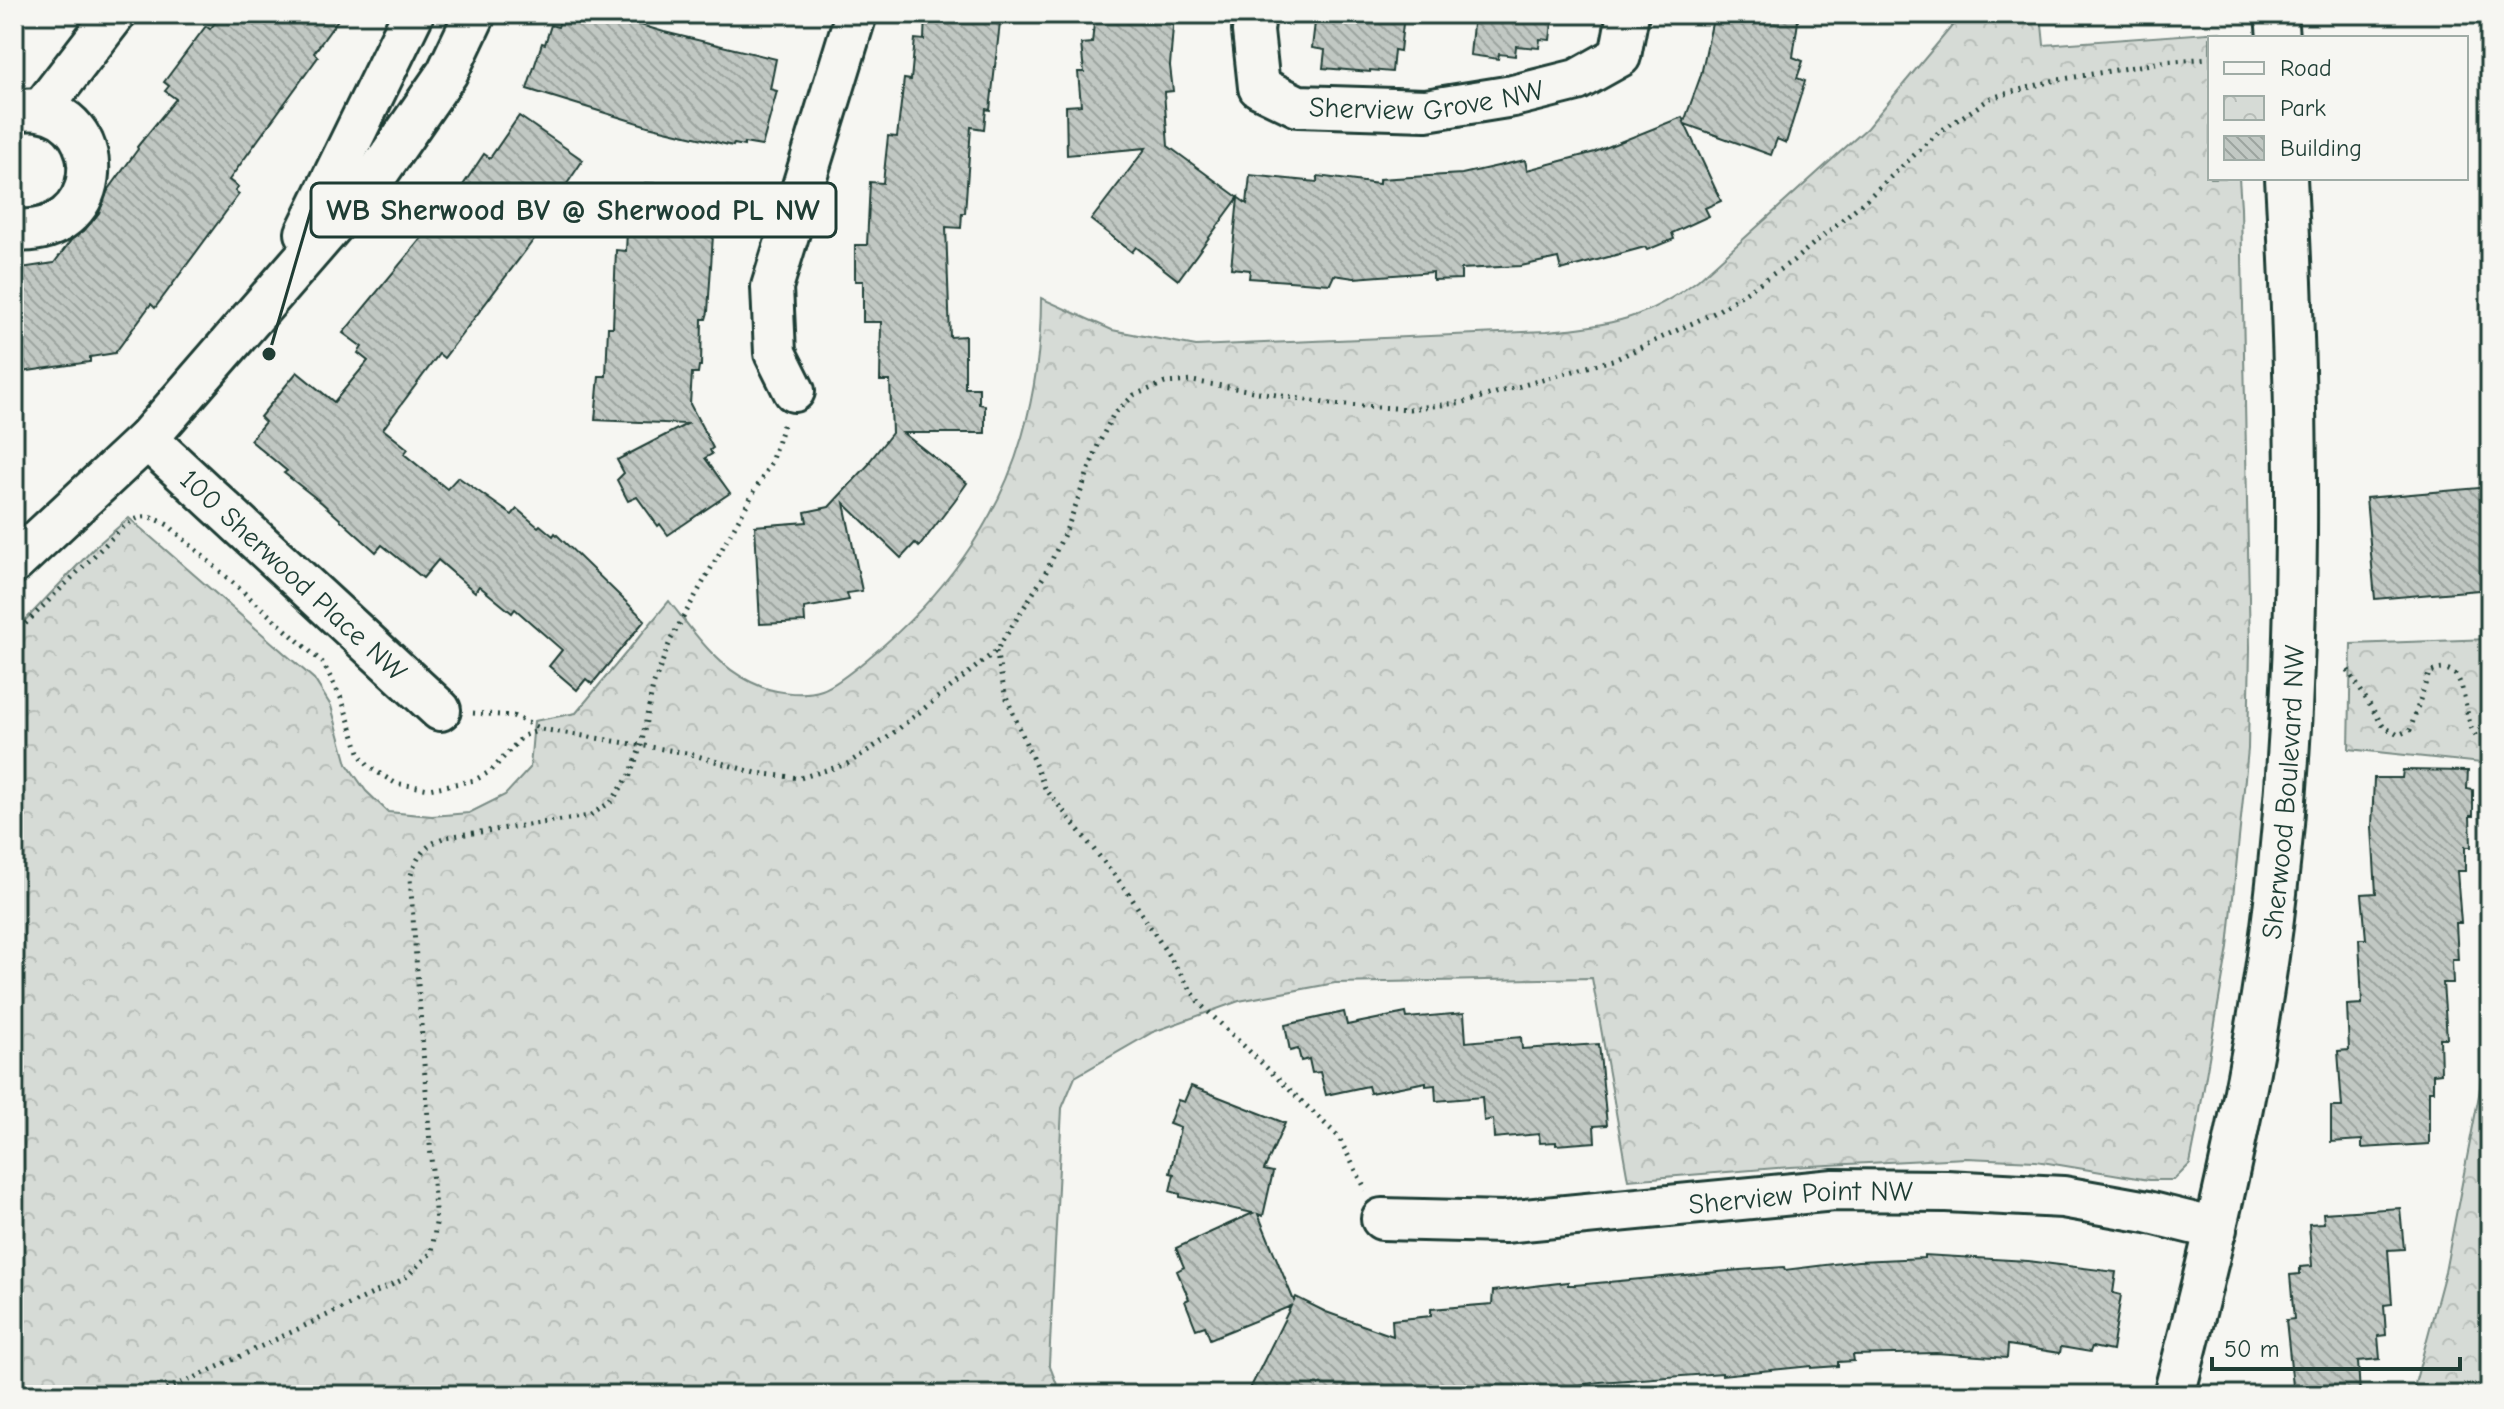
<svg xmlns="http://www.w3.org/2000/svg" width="2504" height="1409" viewBox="0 0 2504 1409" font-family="'Comic Neue',sans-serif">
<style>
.park{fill:url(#park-crowns);stroke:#7a8c85;stroke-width:2}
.building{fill:url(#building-back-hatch);stroke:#1f3d34;stroke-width:2}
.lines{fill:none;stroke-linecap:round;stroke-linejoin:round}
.minor-casing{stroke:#1f3d34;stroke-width:46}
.path{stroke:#1f3d34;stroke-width:5;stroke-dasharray:2 6;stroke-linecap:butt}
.minor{stroke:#f6f6f2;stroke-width:40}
.labels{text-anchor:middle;stroke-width:7;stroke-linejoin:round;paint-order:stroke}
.street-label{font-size:28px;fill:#1f3d34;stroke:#f6f6f2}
.leader{fill:none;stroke:#1f3d34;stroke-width:3}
.callout-dot{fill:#1f3d34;stroke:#f6f6f2;stroke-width:3}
.callout{fill:#f6f6f2;stroke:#1f3d34;stroke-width:3}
.callout-label{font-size:30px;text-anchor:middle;font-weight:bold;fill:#1f3d34}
</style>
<defs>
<pattern id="park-crowns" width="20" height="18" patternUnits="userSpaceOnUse" patternTransform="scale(2)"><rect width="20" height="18" fill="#d6dbd6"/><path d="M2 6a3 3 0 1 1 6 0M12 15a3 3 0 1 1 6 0" fill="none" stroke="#b7bdb8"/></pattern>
<pattern id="building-back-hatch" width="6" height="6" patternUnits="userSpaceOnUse" patternTransform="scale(2)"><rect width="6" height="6" fill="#c1c8c3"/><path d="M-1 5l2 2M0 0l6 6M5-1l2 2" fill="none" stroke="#9ca49f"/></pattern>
</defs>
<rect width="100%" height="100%" fill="#f6f6f2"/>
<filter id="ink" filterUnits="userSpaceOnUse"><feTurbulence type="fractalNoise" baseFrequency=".0125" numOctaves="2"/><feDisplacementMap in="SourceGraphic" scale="16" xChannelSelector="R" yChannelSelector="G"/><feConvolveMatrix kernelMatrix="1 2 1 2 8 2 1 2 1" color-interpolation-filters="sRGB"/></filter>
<g filter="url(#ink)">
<!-- park -->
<g class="park">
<path d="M1962 14H2041L2044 45 2221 32 2223 38H2210V178H2239L2241 207 2250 647 2248 749 2228 947 2196 1134 2190 1164 2174 1180H2149L2036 1161 1966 1158 1790 1167 1628 1180 1592 978 1335 983 1239 1001 1153 1032 1075 1077 1062 1108 1049 1364 1061 1395H14V632L96 546 129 518 314 679 331 706 347 764 366 791 388 812 432 816 469 813 505 795 530 768 534 721 576 713 669 601C693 631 715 665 751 682 770 692 801 697 822 690 837 685 860 665 872 655 941 598 997 524 1022 437 1035 392 1041 344 1041 298L1112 330 1196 346 1547 331C1610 326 1646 319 1698 280L1867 128Z"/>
<polygon points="2490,639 2490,764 2349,749 2351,644"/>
<polygon points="2490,1006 2490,1395 2412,1395 2445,1272 2479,1095"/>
</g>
<!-- building -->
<g class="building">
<polygon points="222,14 342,14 314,53 318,57 229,180 238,187 235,191 239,194 155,308 151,304 115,353 90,357 90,362 14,373 14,269 54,263 72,239 84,231 99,213 107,192 138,149 137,147 176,99 165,91 169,86 164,82 206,26 210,29"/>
<polygon points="562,14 579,14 609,23 611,16 664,32 776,59 770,89 777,91 762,146 744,143 744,146 734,144 733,146 648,126 527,89 542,43 545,44 551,25 558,27"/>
<polygon points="925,14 1001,14 990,110 986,109 984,129 971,127 965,213 962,213 961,228 946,227 950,337 965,336 965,388 979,388 979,404 985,405 985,433 903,433 967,483 955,500 919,547 915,543 901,558 844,503 862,591 847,593 849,600 804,608 805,622 760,624 755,526 807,522 805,512 829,507 870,463 869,462 892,433 890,381 880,381 881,322 863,322 863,281 855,281 855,245 867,245 870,182 883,183 888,136 897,137 904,79 911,80 915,39 924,40"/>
<polygon points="1095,14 1174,14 1170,66 1173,91 1164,92 1168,146 1247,204 1250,175 1317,182 1318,176 1379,184 1379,179 1462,174 1525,160 1527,170 1595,152 1682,117 1684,122 1701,75 1714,14 1799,14 1793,57 1803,61 1797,78 1805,81 1786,143 1777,139 1771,155 1685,124 1721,201 1705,208 1709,216 1672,233 1674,239 1647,250 1645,247 1561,270 1558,258 1521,266 1461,269 1461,279 1433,280 1433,272 1354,278 1334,275 1330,284 1249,278 1250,270 1231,268 1238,198 1178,280 1136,247 1132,252 1091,220 1146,148 1067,155 1066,106 1081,105 1078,72 1084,72 1081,44 1092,43"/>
<polygon points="1316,14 1404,14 1400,51 1394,50 1392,72 1370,70 1370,72 1323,68 1325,50 1312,48"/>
<polygon points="1474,14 1553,14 1550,40 1540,39 1539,48 1516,46 1515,56 1499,54 1498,59 1470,55"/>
<polygon points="519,116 583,160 544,218 547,220 535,238 444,358 439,354 383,429 408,449 404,454 447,489 458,477 512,515 517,509 538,527 540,525 553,536 555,533 645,620 592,684 586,679 577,690 549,666 562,650 515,609 512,613 479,586 475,592 438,560 423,578 382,545 376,552 322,503 284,473 287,471 250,440 265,422 260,417 297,372 334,402 368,361 358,353 362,347 343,333 453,200 484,154 490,158"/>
<polygon points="645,183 731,187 729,221 714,220 708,312 706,319 702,319 701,366 699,366 698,373 692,373 690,404 713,448 710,450 712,454 705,458 730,493 668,535 660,524 658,526 637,497 628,501 617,480 624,473 617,460 687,424 595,420 599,376 606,376 608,327 613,327 616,250 626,251 627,231 639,232 640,201 645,202"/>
<polygon points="2490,487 2490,589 2375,599 2366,498"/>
<polygon points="2403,770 2468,771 2467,789 2473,790 2473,816 2470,816 2471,847 2465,847 2465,871 2457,871 2461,923 2456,923 2458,960 2452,960 2453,983 2443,983 2447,1038 2440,1038 2441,1073 2433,1074 2433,1091 2429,1091 2429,1144 2362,1148 2362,1140 2331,1142 2331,1107 2342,1107 2338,1051 2349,1050 2347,1005 2362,1004 2359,939 2366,939 2362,894 2376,893 2372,827 2374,778 2402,778"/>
<polygon points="1344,1012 1347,1025 1406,1013 1407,1018 1464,1013 1466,1042 1521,1037 1522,1049 1599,1044 1607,1125 1594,1126 1595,1142 1556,1145 1556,1142 1540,1143 1539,1134 1494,1138 1493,1119 1484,1121 1482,1097 1436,1101 1435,1085 1426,1086 1426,1082 1370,1093 1368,1086 1326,1095 1320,1072 1312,1073 1309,1059 1301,1061 1298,1049 1290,1051 1285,1025"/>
<polygon points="1191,1086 1285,1123 1264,1170 1273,1172 1263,1216 1258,1214 1294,1301 1296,1297 1326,1312 1393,1336 1392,1320 1431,1316 1431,1309 1492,1304 1493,1291 1568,1282 1568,1285 1575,1285 1740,1270 1784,1267 1785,1270 1858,1261 1924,1258 1924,1255 2028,1261 2116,1272 2113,1293 2121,1295 2112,1351 2092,1347 2090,1352 2061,1347 2060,1353 2008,1345 2007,1358 1936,1353 1853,1355 1854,1361 1838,1362 1838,1366 1811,1368 1811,1366 1722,1375 1722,1373 1600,1382 1572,1386 1572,1389 1509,1395 1247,1395 1291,1306 1210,1339 1205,1326 1196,1329 1185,1301 1189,1299 1177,1271 1184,1267 1176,1248 1253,1213 1180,1197 1180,1194 1170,1191 1174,1174 1170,1173 1180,1128 1169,1124 1178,1100 1184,1102"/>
<polygon points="2400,1208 2404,1249 2388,1250 2392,1304 2384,1305 2386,1335 2378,1336 2380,1359 2358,1361 2360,1395 2294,1395 2286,1320 2294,1319 2290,1275 2300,1274 2300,1267 2312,1266 2309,1224 2324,1223 2323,1213"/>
</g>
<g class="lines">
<defs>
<g id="minor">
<path id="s1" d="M1255 14 1253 31 1259 87 1298 106 1426 110 1513 96 1577 80 1620 56 1628 14"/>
<polyline points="2276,14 2278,38"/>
<path d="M14 110C22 110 31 109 39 110 111 121 105 238 14 230"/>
<polyline points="41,110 115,14"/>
<polyline points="306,233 413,14"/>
<polyline points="794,391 775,353 772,287 856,14"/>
<path id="s2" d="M147 439 440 710"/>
<polyline points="14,563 147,439 378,173 447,73 475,14"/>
<path id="s3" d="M1382 1219 1504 1222 1834 1190 1946 1191 2063 1197 2147 1212 2216 1229"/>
<path id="s4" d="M2174 1395C2217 1230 2257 1063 2276 893 2303 655 2299 417 2286 178"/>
</g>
</defs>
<!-- minor casing -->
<use href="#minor" class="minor-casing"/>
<!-- path -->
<g class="path">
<path d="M14 635 119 531C139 515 145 512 168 525L323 663 342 700 360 755 369 767 395 783 429 789 475 780 491 771 523 736 540 730"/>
<polyline points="996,651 1005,694 1045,788 1127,891 1200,1004 1338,1136 1366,1190"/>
<path d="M2348 670 2383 726 2398 735 2410 730 2429 673C2471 653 2460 716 2476 736H2490"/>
<polyline points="473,713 513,716 541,729 687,753 756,773 800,778 847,764 887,738 996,651 1044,576 1068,526 1098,445 1113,415 1134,395 1165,383 1192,381 1331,404 1409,409 1464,402 1616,359 1716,312 1794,260 1867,199 1939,132 1991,98 2052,81 2162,62 2210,58"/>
<path d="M151 1395 194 1378 404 1279 432 1252 436 1223 410 878C417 856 424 845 446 837L589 816 611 802 630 775 641 746 653 686 671 639 771 462 784 422"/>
</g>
<!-- minor -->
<use href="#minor" class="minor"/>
</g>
</g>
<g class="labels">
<!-- street labels -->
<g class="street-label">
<text dy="10" stroke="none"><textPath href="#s1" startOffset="246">Sherview Grove NW</textPath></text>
<text dy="10" stroke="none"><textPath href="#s2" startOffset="200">100 Sherwood Place NW</textPath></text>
<text dy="10" stroke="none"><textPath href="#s4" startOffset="614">Sherwood Boulevard NW</textPath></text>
<text dy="10" stroke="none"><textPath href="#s3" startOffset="420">Sherview Point NW</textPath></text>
</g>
</g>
<!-- callouts -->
<path class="leader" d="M269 354L311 210"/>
<circle class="callout-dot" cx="269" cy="354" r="8"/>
<rect class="callout" x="311" y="183" width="525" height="54" rx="8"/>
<g class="callout-label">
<text x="573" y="220">WB Sherwood BV @ Sherwood PL NW</text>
</g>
<!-- margin -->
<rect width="2504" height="1409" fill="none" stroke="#f6f6f2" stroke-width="48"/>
<rect x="24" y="24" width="2456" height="1361" fill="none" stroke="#1f3d34" stroke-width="3" filter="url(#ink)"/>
<!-- legend -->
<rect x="2208" y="36" width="260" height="144" fill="#f6f6f2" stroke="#a0aca6" stroke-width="2"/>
<rect x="2224" y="62" width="40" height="12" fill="#f6f6f2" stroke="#a0aca6" stroke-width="2"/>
<text x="2280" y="76" font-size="24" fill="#1f3d34">Road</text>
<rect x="2224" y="96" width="40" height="24" fill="url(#park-crowns)" stroke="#a0aca6" stroke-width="2"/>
<text x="2280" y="116" font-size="24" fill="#1f3d34">Park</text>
<rect x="2224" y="136" width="40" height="24" fill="url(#building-back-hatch)" stroke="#a0aca6" stroke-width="2"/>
<text x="2280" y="156" font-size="24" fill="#1f3d34">Building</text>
<!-- scale -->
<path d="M2212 1357v12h248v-12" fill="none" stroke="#1f3d34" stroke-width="4"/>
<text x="2224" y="1357" font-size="24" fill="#1f3d34" stroke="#f6f6f2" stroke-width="6" paint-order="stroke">50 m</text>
</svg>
